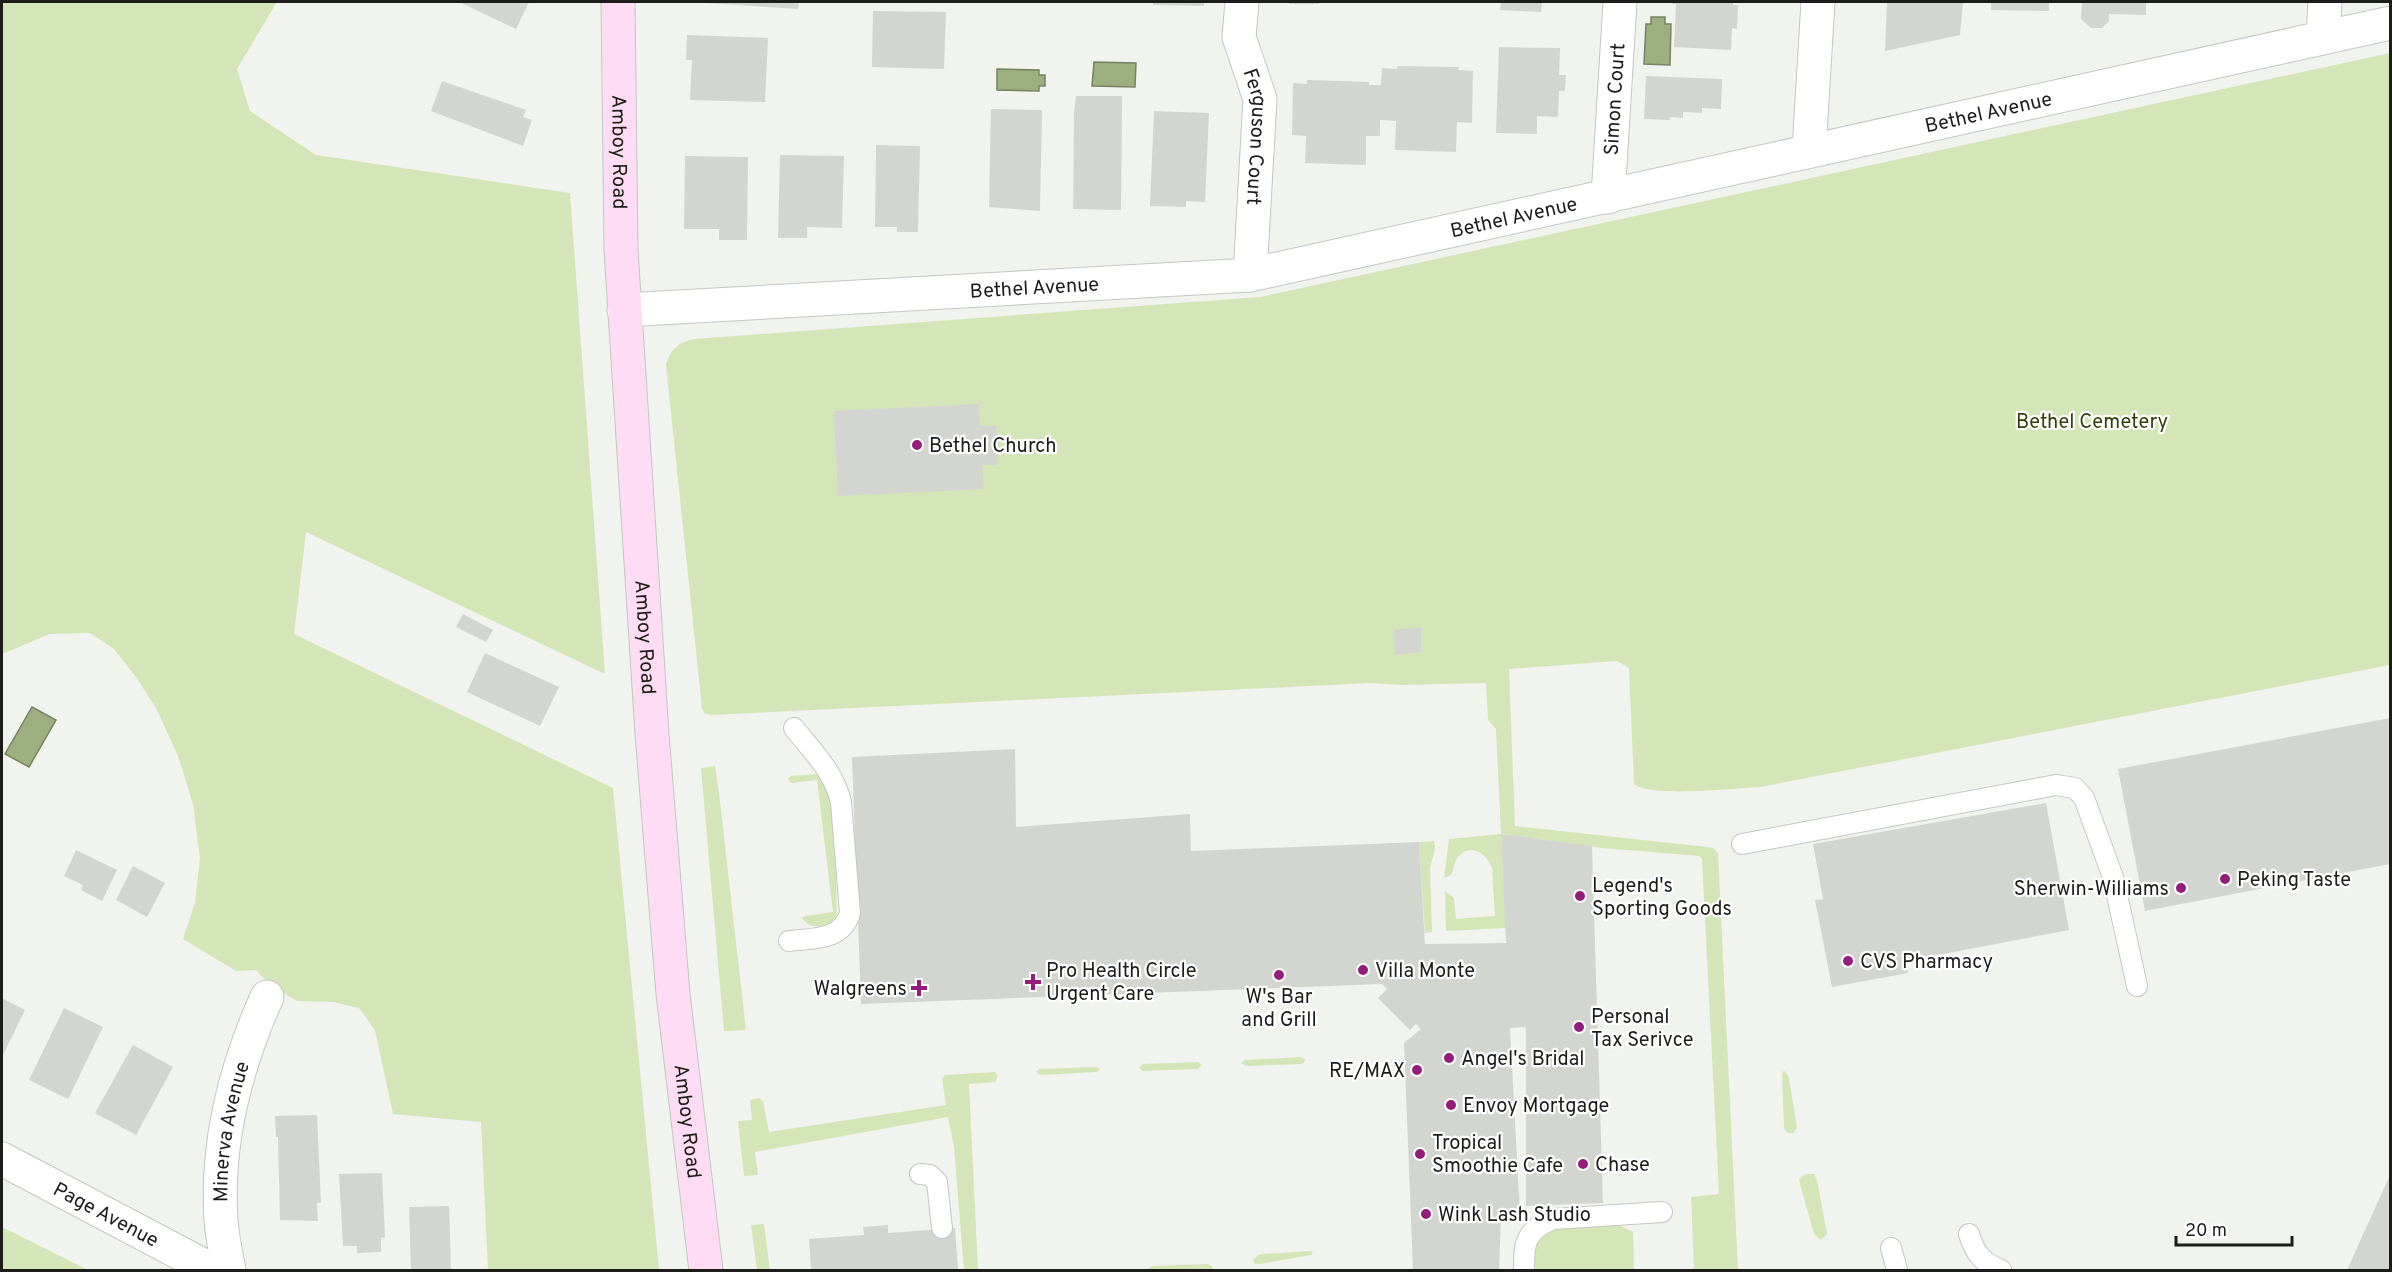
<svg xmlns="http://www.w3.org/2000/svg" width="2392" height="1272" viewBox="0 0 2392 1272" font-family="Overpass,sans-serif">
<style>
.green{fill:#d4e5b7}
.water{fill:#9dae7f;stroke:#768261;stroke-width:1.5}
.building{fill:#d3d6d0}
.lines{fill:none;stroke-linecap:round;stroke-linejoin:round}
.service-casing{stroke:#c4c7c1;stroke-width:22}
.minor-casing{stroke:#c4c7c1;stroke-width:35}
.tertiary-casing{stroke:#c4c7c1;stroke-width:35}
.secondary-casing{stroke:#c4c7c1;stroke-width:35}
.service{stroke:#fff;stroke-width:20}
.minor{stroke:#fff;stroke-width:33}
.tertiary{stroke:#fff;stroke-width:33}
.secondary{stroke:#fddcf4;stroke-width:33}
.poi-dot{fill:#951d7a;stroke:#fff;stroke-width:2}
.labels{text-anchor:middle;stroke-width:4.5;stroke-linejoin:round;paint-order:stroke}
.street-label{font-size:20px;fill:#1c1d1b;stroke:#fff}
.park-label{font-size:20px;fill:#314009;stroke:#fff}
.poi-label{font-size:20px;fill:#1c1d1b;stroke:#fff;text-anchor:start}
</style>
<rect width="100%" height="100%" fill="#f1f4ee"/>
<!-- green -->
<g class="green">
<polygon points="2,2 277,2 237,69 250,111 316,155 570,193 605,674 306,532 294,634 613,788 659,1270 488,1270 481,1122 393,1114 375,1030 359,1008 333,1002 297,1001 270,985 256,970 236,971 183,939 195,903 200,858 193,804 178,756 156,708 136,677 114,649 90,633 50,634 2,654"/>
<path d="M2390 53V665L1760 787C1736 788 1650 798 1634 784L1629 668 1617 661 1509 669 1515 826 1707 847 1713 848 1718 853 1738 1270H1694L1691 1197 1719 1194 1702 859 1699 856 1602 848 1501 834 1506 928 1446 931 1445 891 1454 898 1456 919 1495 916 1492 868C1487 854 1471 842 1458 857 1454 862 1454 869 1451 875L1444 878 1449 839 1501 834 1496 729 1488 720 1486 683 1400 685 1371 683 711 715 704 713 702 708 666 365C671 349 677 343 694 339L1260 297Z"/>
<polygon points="715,766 719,793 746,1030 724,1031 701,768"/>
<path d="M816 774C840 791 836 884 837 914L833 923C823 928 809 929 802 918L805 916 833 912 817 780 791 783 788 779 791 776Z"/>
<polygon points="1434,841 1435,849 1430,868 1432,932 1425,933 1419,842"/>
<polygon points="1301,1057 1306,1060 1302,1064 1246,1066 1241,1063 1245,1060"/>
<polygon points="1198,1062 1202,1065 1198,1069 1143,1071 1139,1068 1143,1064"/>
<polygon points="1097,1067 1100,1069 1097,1072 1040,1075 1036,1072 1039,1069"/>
<polygon points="1784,1070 1789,1078 1797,1128 1793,1133 1787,1133 1784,1128 1782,1075"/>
<polygon points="995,1072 998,1076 995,1082 969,1084 978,1270 964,1270 954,1147 948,1117 755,1152 758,1175 744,1176 738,1121 752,1120 750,1100 759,1098 763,1101 769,1132 946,1105 942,1078 945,1075"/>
<polygon points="1805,1174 1814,1174 1817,1180 1827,1234 1821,1240 1814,1234 1800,1184 1799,1179"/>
<path d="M1608 1220 1633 1232 1634 1270H1534C1534 1263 1532 1254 1535 1247 1543 1221 1586 1222 1608 1220Z"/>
<polygon points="764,1224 770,1270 757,1270 751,1225"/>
<polygon points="2,1227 88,1270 2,1270"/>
<polygon points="1311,1251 1313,1253 1311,1255 1260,1264 1255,1264 1253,1260 1258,1255 1262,1254"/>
<polygon points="1208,1264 1212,1266 1213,1270 1147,1270 1152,1266"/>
</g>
<!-- water -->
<g class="water">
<polygon points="1651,17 1665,17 1665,24 1671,24 1670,65 1644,64 1646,24 1651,24"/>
<polygon points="1094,62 1136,63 1135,87 1092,86"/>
<polygon points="997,69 1039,70 1039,75 1045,75 1045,86 1039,86 1039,91 997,90"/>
<polygon points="32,707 56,720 29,767 5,754"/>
</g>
<!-- building -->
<g class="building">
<polygon points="459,2 529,2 516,29"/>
<polygon points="707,2 799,2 798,9 707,3"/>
<polygon points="1153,2 1204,2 1204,6 1153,5"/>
<rect x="1289" y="2" width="30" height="2"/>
<polygon points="1501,2 1542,2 1541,12 1500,10"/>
<polygon points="1673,2 1733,2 1733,5 1738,5 1737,29 1732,28 1731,50 1674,47 1676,4 1672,4"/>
<polygon points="1887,2 1963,2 1960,35 1885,51"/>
<polygon points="1991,2 2049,2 2049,11 1991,10"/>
<polygon points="2082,2 2146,2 2146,15 2109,14 2109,21 2102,28 2091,28 2081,19"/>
<polygon points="873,11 946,12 944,69 872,67"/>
<polygon points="687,35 768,38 765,102 690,100 692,60 686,60"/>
<polygon points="1499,47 1560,48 1559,75 1566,75 1565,91 1559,91 1558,117 1537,116 1537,134 1496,133"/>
<polygon points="1398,66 1459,67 1458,70 1473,71 1472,123 1457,122 1456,152 1395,150 1396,121 1380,120 1380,136 1366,136 1366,165 1305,163 1306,136 1292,135 1293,83 1307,84 1307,80 1369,82 1369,85 1381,85 1382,68 1397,69"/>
<polygon points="1646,76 1722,79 1721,109 1702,108 1702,113 1683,112 1683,118 1670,117 1670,120 1644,119"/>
<polygon points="442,81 526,110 523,117 532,120 523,146 431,111"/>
<polygon points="1076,96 1122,96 1121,210 1073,209 1074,112"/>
<polygon points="991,109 1042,110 1040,211 989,207"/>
<polygon points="1154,111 1209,113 1205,202 1186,201 1186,207 1150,206"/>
<polygon points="876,145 920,146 918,232 897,232 897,227 875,227"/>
<polygon points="780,155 844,156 842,228 807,227 807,238 778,238"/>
<polygon points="685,156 748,157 747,240 719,240 719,229 684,229"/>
<polygon points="979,404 980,426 996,425 998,465 982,465 984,489 838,496 834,411"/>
<polygon points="463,614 493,630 486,642 456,627"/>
<polygon points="1421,627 1421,652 1395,655 1394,630"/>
<polygon points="485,653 559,687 540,726 467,692"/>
<polygon points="2390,718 2390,864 2145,911 2118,769"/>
<polygon points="1015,749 1016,827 1190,814 1191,851 1419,842 1425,944 1506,943 1501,834 1592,846 1603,1203 1526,1206 1526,1027 1510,1028 1520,1215 1501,1216 1499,1270 1413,1270 1404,1043 1421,1029 1416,1024 1410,1030 1378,998 1387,989 1382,984 861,1004 852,757"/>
<polygon points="2046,803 2069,930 1906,961 1908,973 1832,987 1815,900 1823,899 1813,844"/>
<polygon points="76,850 117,870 102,901 81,890 83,885 64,876"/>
<polygon points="133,866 165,883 147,917 116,900"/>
<polygon points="2,998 25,1010 2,1057"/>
<polygon points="64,1008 103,1027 68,1099 29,1080"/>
<polygon points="133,1045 173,1067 136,1135 95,1113"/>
<polygon points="317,1115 321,1203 317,1203 318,1221 280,1220 278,1137 276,1137 275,1116"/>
<polygon points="382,1173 385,1237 381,1238 381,1252 357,1253 357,1246 343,1246 339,1174"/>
<polygon points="2390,1175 2390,1270 2347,1270"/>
<polygon points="449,1206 451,1270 411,1270 409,1207"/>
<polygon points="888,1225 888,1233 955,1228 958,1269 811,1270 809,1239 864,1235 863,1227"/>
</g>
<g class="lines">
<defs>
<g id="service">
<polyline points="1742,844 2056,785 2075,788 2084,798 2113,877 2137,986"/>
<path d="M789 941C813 938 842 941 850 913L841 802C834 772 813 752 794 728"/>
<polyline points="920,1174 930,1175 937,1182 942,1228"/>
<path d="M1969 1234C1975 1254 1982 1262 2001 1270"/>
<polyline points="1891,1248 1897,1270"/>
<path d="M1524 1270C1524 1242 1525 1231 1553 1219L1662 1212"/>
</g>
<g id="minor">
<path id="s1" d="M1242 2 1239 37 1260 99 1250 275"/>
<polyline points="2323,38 2325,2"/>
<polyline points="1809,150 1818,2"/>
<path id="s2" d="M1608 197 1620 2"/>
<path id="s3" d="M624 310 1250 275 2390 23"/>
<path id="s4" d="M229 1270C226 1254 222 1237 221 1220 216 1144 236 1066 267 997"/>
</g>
<g id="tertiary">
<path id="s5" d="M2 1159 212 1270"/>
</g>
<g id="secondary">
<path id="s6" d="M618 2 621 250 652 734 673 994 706 1270"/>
</g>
</defs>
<!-- service casing -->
<use href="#service" class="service-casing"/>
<!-- minor casing -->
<use href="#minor" class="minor-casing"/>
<!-- tertiary casing -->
<use href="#tertiary" class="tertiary-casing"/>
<!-- secondary casing -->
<use href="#secondary" class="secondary-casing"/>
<!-- service -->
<use href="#service" class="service"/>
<!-- minor -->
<use href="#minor" class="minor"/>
<!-- tertiary -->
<use href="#tertiary" class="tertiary"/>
<!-- secondary -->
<use href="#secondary" class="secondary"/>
</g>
<!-- markers -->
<g class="poi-dot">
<circle cx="917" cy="445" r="6"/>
<circle cx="2225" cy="879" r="6"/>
<circle cx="2181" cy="888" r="6"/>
<circle cx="1580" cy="896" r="6"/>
<circle cx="1848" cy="961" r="6"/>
<circle cx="1363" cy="970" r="6"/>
<circle cx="1279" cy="975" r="6"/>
<path d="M1030 973h6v6h6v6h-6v6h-6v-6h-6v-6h6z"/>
<path d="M916 979h6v6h6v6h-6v6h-6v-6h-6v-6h6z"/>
<circle cx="1579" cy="1027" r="6"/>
<circle cx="1449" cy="1058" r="6"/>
<circle cx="1417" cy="1070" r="6"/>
<circle cx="1451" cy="1105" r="6"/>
<circle cx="1420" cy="1154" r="6"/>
<circle cx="1583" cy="1164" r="6"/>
<circle cx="1426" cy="1214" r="6"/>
</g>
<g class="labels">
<!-- street labels -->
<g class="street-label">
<text dy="7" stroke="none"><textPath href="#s2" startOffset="98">Simon Court</textPath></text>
<text dy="7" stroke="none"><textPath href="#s3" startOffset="1383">Bethel Avenue</textPath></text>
<text dy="7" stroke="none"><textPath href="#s1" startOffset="138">Ferguson Court</textPath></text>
<text dy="7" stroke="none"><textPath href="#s6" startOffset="150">Amboy Road</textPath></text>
<text dy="7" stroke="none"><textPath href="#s3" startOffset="897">Bethel Avenue</textPath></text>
<text dy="7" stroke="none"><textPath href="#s3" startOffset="411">Bethel Avenue</textPath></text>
<text dy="7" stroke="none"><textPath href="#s6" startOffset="636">Amboy Road</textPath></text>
<text dy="7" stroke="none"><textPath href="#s6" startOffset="1122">Amboy Road</textPath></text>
<text dy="7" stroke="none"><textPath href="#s4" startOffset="140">Minerva Avenue</textPath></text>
<text dy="7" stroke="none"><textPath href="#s5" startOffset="118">Page Avenue</textPath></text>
</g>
<!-- park labels -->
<g class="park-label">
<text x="2092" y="428">Bethel Cemetery</text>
</g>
<!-- poi labels -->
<g class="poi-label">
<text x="929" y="452">Bethel Church</text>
<text x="2237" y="886">Peking Taste</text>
<text x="1592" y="892">Legend's<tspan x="1592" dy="23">Sporting Goods</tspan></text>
<text x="2169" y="895" text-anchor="end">Sherwin-Williams</text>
<text x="1860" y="968">CVS Pharmacy</text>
<text x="1046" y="977">Pro Health Circle<tspan x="1046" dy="23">Urgent Care</tspan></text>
<text x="1375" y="977">Villa Monte</text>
<text x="907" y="995" text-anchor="end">Walgreens</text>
<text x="1279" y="1003" text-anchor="middle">W's Bar<tspan x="1279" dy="23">and Grill</tspan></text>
<text x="1591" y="1023">Personal<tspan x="1591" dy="23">Tax Serivce</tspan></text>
<text x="1461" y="1065">Angel's Bridal</text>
<text x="1405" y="1077" text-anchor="end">RE/MAX</text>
<text x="1463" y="1112">Envoy Mortgage</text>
<text x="1432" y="1149">Tropical<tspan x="1432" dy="23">Smoothie Cafe</tspan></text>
<text x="1595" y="1171">Chase</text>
<text x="1438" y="1221">Wink Lash Studio</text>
</g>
</g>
<!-- border -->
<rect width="2392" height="1272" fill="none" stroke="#1c1d1b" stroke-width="6"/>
<!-- scale -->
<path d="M2176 1236v9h116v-9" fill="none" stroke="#1c1d1b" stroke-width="3"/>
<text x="2185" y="1236" font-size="18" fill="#1c1d1b" stroke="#ffffff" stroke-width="4.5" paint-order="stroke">20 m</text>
</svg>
